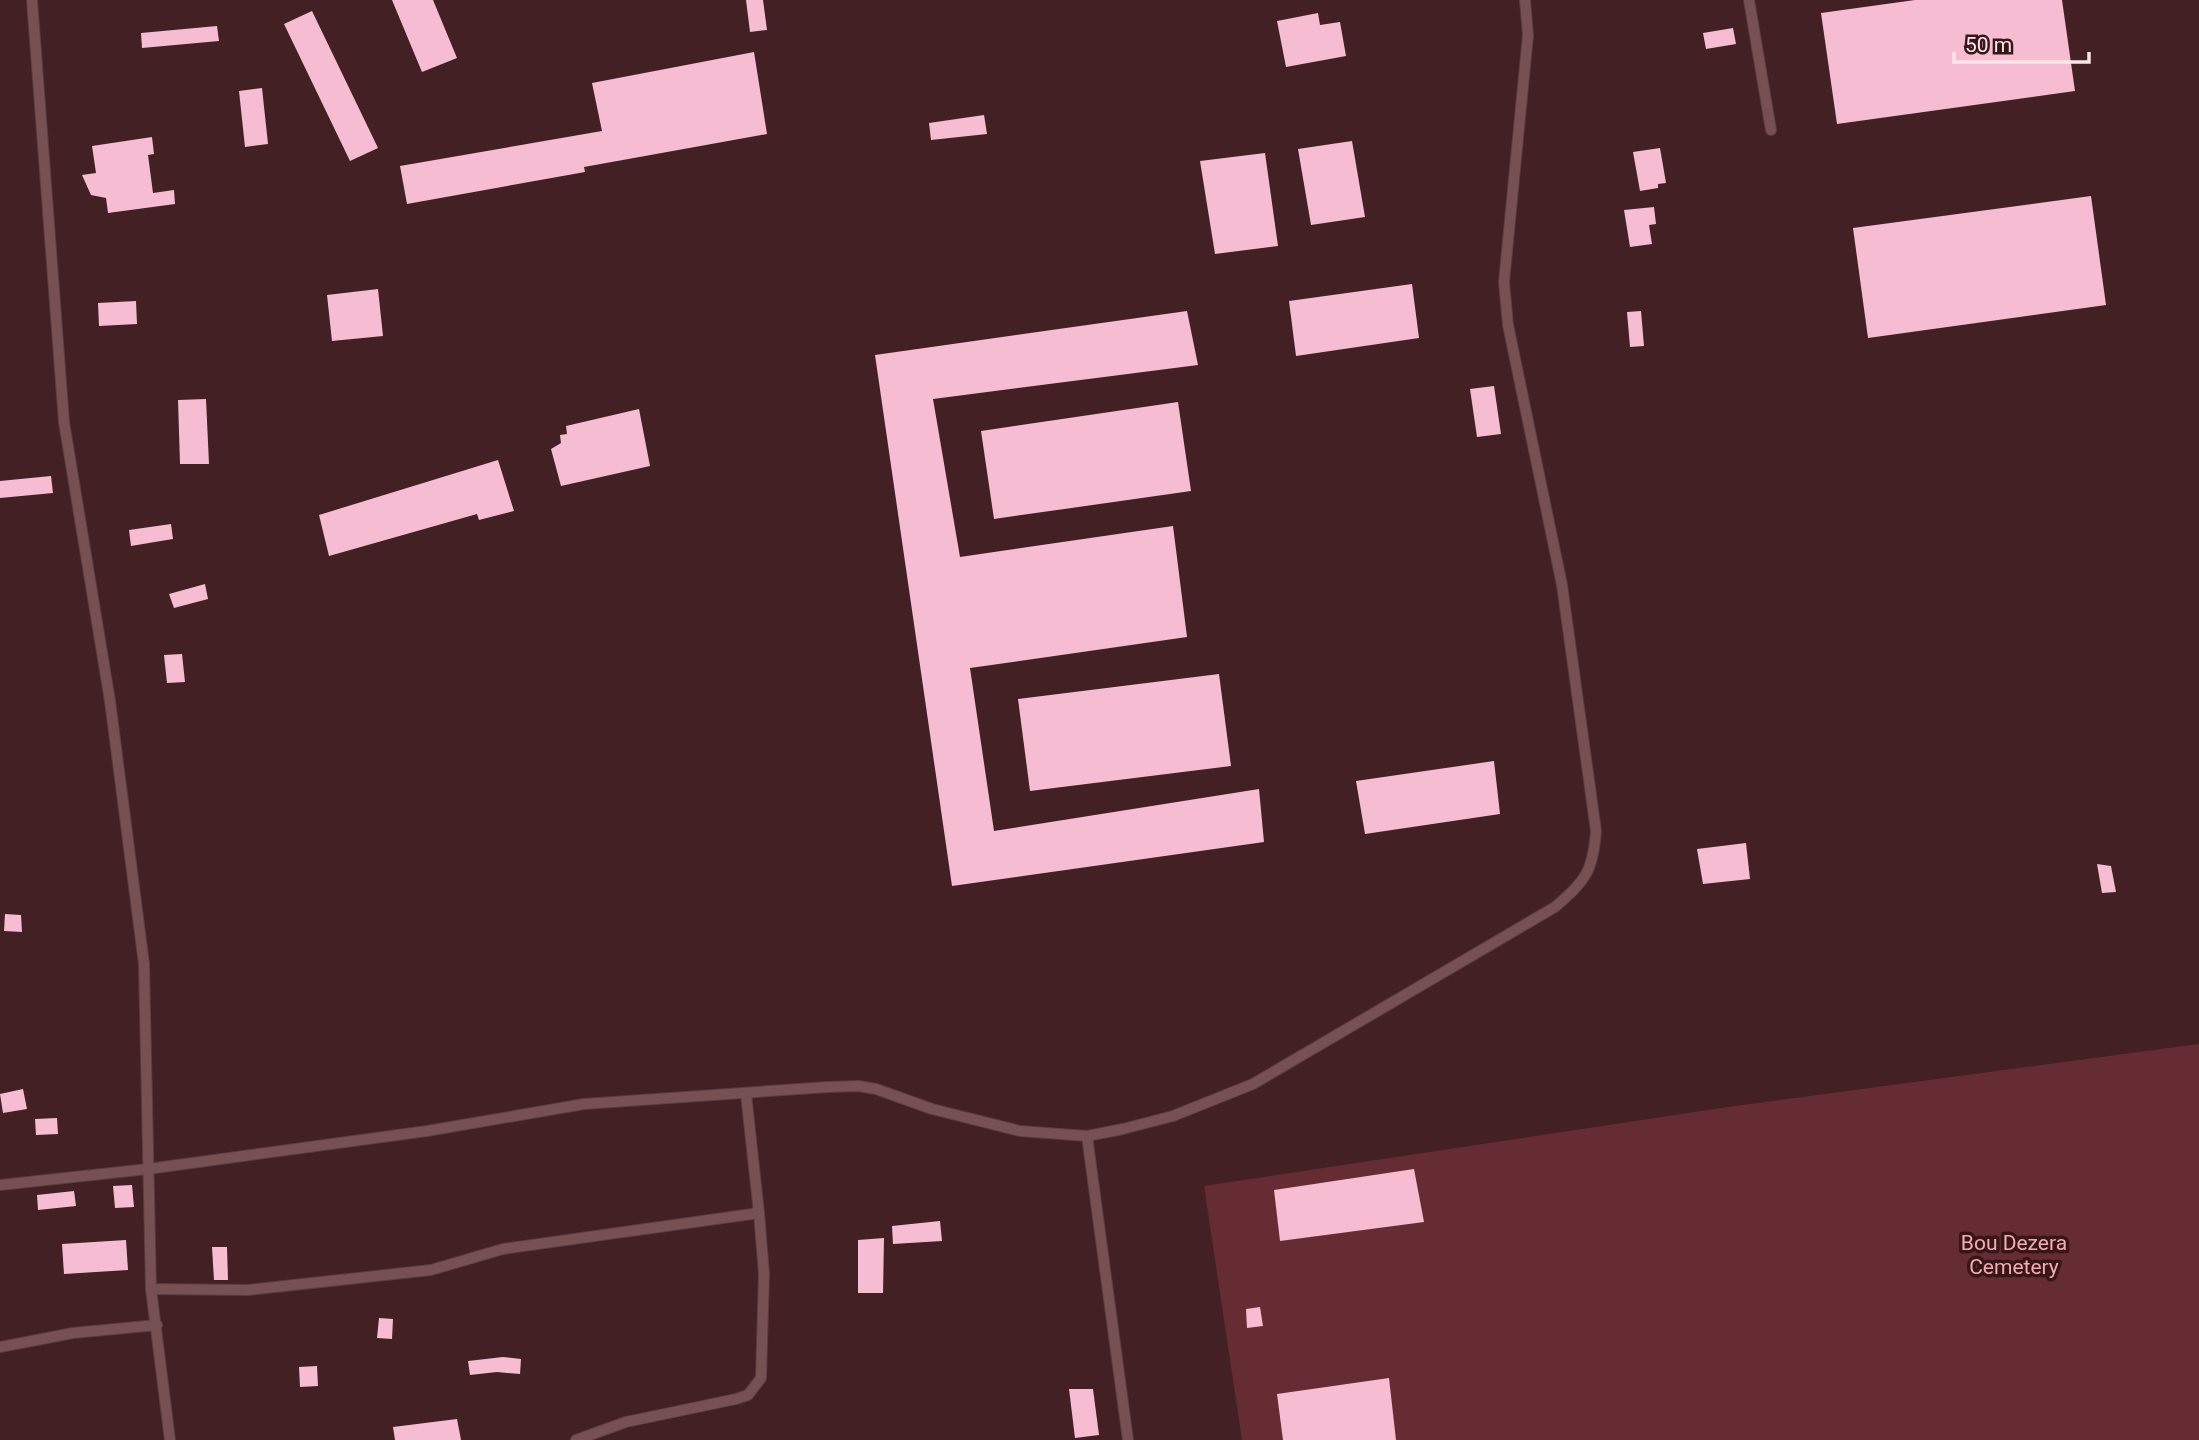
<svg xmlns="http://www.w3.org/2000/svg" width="2199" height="1440" viewBox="0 0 2199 1440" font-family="Roboto,sans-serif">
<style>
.green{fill:#662c33}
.building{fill:#f6bdd2}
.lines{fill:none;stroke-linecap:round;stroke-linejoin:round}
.service-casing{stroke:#5a3d41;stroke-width:12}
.service{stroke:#775053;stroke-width:10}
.labels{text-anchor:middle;stroke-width:7;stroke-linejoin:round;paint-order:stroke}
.park-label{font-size:21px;fill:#f6abb1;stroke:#37161a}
</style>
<rect width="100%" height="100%" fill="#422024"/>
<!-- green -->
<polygon class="green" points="2199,1044 2199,1440 1242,1440 1204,1186 1735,1106"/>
<!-- building -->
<g class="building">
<polygon points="392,0 433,0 457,58 422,72"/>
<polygon points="746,0 763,0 767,30 750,32"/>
<polygon points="1915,0 2062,0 2075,91 1837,124 1821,13"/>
<polygon points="312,11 378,148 350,161 284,24"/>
<polygon points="1318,13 1320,25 1340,22 1346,56 1286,67 1277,21"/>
<polygon points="217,26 219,41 142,48 141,33"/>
<polygon points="1733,28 1736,44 1706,49 1703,33"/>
<polygon points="754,52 767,134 584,167 585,172 407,204 400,166 602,131 592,83"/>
<polygon points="262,88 268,144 245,147 239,91"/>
<polygon points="984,115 987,134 931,140 929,123"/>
<polygon points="152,137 154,154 148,155 153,193 174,190 175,204 108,213 106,198 91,195 82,175 96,173 92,146"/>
<polygon points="1352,141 1365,217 1311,225 1298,149"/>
<polygon points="1660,148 1666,183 1658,184 1658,188 1640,191 1633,152"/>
<polygon points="1265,153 1278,246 1215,254 1200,161"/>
<polygon points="2091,196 2106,305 1868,338 1853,228"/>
<polygon points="1654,207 1656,224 1649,225 1652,244 1630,247 1624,210"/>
<polygon points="1412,284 1419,338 1296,356 1289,301"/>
<polygon points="378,289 383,336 332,341 327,295"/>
<polygon points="136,301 137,324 99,326 98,303"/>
<polygon points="1187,311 1198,365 933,399 960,557 1173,526 1187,637 970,668 994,831 1259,789 1264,842 952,886 875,355"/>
<polygon points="1641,311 1644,346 1630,347 1627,312"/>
<polygon points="1494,386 1501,434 1477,437 1470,389"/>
<polygon points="206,399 209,464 180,464 178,400"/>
<polygon points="1178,402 1191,491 994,519 981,431"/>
<polygon points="639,409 650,466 561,486 551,449 561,443 560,435 567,434 566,426"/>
<polygon points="498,460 514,511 479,520 477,514 329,556 319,515"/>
<polygon points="51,476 53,493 0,498 0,481"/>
<polygon points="171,524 173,539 131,546 129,530"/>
<polygon points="205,584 208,599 174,608 169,594"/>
<polygon points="182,654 185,682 167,683 164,655"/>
<polygon points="1219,674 1231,766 1030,791 1018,699"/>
<polygon points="1494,761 1500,814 1365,834 1356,781"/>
<polygon points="1746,843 1750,879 1703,884 1697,849"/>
<polygon points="2097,864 2111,866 2116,892 2102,893"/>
<polygon points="5,914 21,915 22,932 4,931"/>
<polygon points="23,1089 27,1109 3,1113 0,1094"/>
<polygon points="57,1118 58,1134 36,1135 35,1119"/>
<polygon points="1414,1169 1424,1222 1280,1241 1274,1190"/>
<polygon points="132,1185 134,1207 115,1208 113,1186"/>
<polygon points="74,1191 76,1206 38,1210 37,1195"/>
<polygon points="940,1221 942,1241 893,1244 892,1226"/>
<polygon points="884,1238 883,1293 858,1293 858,1240"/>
<polygon points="126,1240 128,1270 64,1274 62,1244"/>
<polygon points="212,1247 227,1247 228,1280 214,1280"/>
<polygon points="1260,1307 1263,1326 1247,1328 1246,1309"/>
<polygon points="379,1318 393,1319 392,1339 377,1338"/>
<polygon points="503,1357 521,1359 520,1374 497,1372 470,1375 468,1361"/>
<polygon points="317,1366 318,1386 300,1387 299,1367"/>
<polygon points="1389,1378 1396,1440 1283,1440 1277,1394"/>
<polygon points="1069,1389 1093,1389 1099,1435 1075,1438"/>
<polygon points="457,1419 461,1440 395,1440 393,1427"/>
</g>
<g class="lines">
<defs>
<g id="service">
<polyline points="32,0 64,422 110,701 144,964 151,1289 170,1440"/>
<polyline points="1749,0 1771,130"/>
<polyline points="746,1094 759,1213"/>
<polyline points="1087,1136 1128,1440"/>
<path d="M0 1185 148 1169 427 1131 584 1104 828 1087 858 1086 876 1089 932 1109 1020 1131 1087 1136 1123 1129 1173 1116 1253 1084 1555 907C1585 881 1593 872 1596 831L1562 585 1508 325 1504 282 1528 35 1525 0"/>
<polyline points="151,1289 248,1290 431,1270 503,1249 759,1213 764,1274 761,1378 748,1395 736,1399 626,1422 576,1440"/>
<polyline points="0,1347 73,1333 157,1325"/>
</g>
</defs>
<!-- service casing -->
<use href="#service" class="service-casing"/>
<!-- service -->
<use href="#service" class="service"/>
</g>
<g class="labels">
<!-- park labels -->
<g class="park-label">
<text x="2014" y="1250">Bou Dezera<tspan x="2014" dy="24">Cemetery</tspan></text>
</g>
</g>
<!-- scale -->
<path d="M1954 52v10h135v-10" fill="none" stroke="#fde5e7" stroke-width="3.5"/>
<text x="1965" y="52" font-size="21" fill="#fde5e7" stroke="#37161a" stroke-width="5" paint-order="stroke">50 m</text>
</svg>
